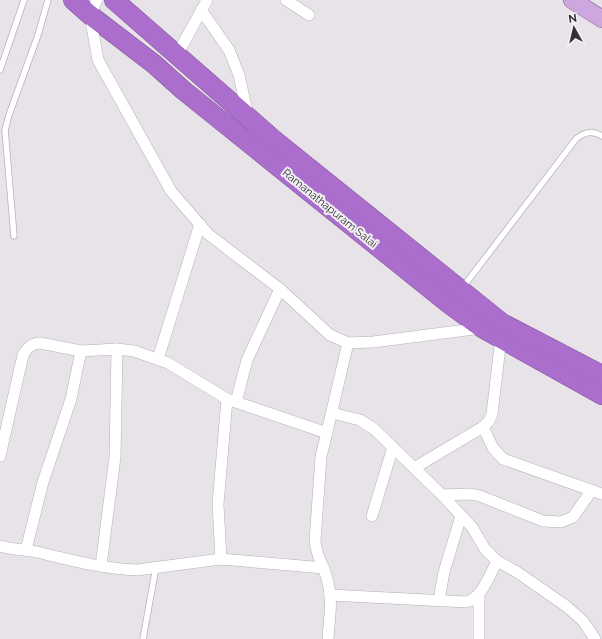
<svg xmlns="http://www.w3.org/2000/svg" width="602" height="639" viewBox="0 0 602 639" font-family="Raleway,sans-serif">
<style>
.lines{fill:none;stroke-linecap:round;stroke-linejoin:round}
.lane-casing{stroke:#b4b1b7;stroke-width:7}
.street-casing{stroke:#b4b1b7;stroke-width:12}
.primary-casing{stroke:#815896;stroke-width:18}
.highway-casing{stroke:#815896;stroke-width:20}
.lane{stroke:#fff;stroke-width:5.5}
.street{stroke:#fff;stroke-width:11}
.primary{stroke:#cda8e0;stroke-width:17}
.highway{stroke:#ab6ecc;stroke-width:19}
.labels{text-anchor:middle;stroke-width:4;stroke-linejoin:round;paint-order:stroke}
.street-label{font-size:11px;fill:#323032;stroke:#f4f0f7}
</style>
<rect width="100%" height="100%" fill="#e7e3e9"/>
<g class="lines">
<defs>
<g id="lane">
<polyline points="0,70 24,0"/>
<polyline points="14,236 5,130 9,115 38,35 48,0"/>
<path d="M463 287 576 139C585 132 592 130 602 136"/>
<polyline points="143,639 156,567"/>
</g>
<g id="street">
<polyline points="97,0 90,15 98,60 171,191 208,234 280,289 330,335 348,343 373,342 482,328"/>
<polyline points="286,0 309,15"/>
<polyline points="201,10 229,50 239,75 248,116"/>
<polyline points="177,55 207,0"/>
<polyline points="158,359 200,224"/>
<polyline points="236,402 247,360 280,289"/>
<polyline points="332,413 360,420 374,429 442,495 472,527 485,549 497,561 517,572 566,606 583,621 595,639"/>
<polyline points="483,427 493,448 503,459 602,494"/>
<path d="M0 456 23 355C28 347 31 344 40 343L81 351 117 349 134 351 168 363 227 399 327 433"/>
<polyline points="414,468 483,427 489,421 492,414 501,338"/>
<polyline points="442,495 471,494 480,496 543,521 561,522 573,517 592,490"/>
<polyline points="372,516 393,447"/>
<path d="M0 546C12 549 25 550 37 552 70 560 103 569 137 570L221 559 324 568"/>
<polyline points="26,550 43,482 71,399 81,351"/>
<polyline points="221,559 218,504 227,399"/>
<polyline points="101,566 115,457 117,349"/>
<path d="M330 595 466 602C482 599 490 574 497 561"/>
<polyline points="439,600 444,572 461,516"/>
<path d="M328 639C329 620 333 601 328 583 325 568 316 556 315 541L321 457 348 343"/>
<polyline points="479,639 479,594"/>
</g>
<polyline id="primary" points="572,0 602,19"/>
<g id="highway">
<polyline points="73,0 90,15 154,64 183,90 449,304 482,328 602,395"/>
<polyline points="114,0 273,139 502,323 602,375"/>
</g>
</defs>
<!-- lane casing -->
<use href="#lane" class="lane-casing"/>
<!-- street casing -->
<use href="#street" class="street-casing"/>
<!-- primary casing -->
<use href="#primary" class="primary-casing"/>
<!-- highway casing -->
<use href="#highway" class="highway-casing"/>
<!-- lane -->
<use href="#lane" class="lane"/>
<!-- street -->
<use href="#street" class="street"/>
<!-- primary -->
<use href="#primary" class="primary"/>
<!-- highway -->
<use href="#highway" class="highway"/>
</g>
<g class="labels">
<!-- street labels -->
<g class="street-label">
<text transform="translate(330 208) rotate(39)" y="4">Ramanathapuram Salai</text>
</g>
</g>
<!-- north arrow -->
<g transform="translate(574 28) rotate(352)" stroke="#f4f0f7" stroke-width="3" paint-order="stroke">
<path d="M0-3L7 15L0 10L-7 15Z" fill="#323032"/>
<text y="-6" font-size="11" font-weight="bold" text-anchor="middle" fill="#323032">N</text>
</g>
</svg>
